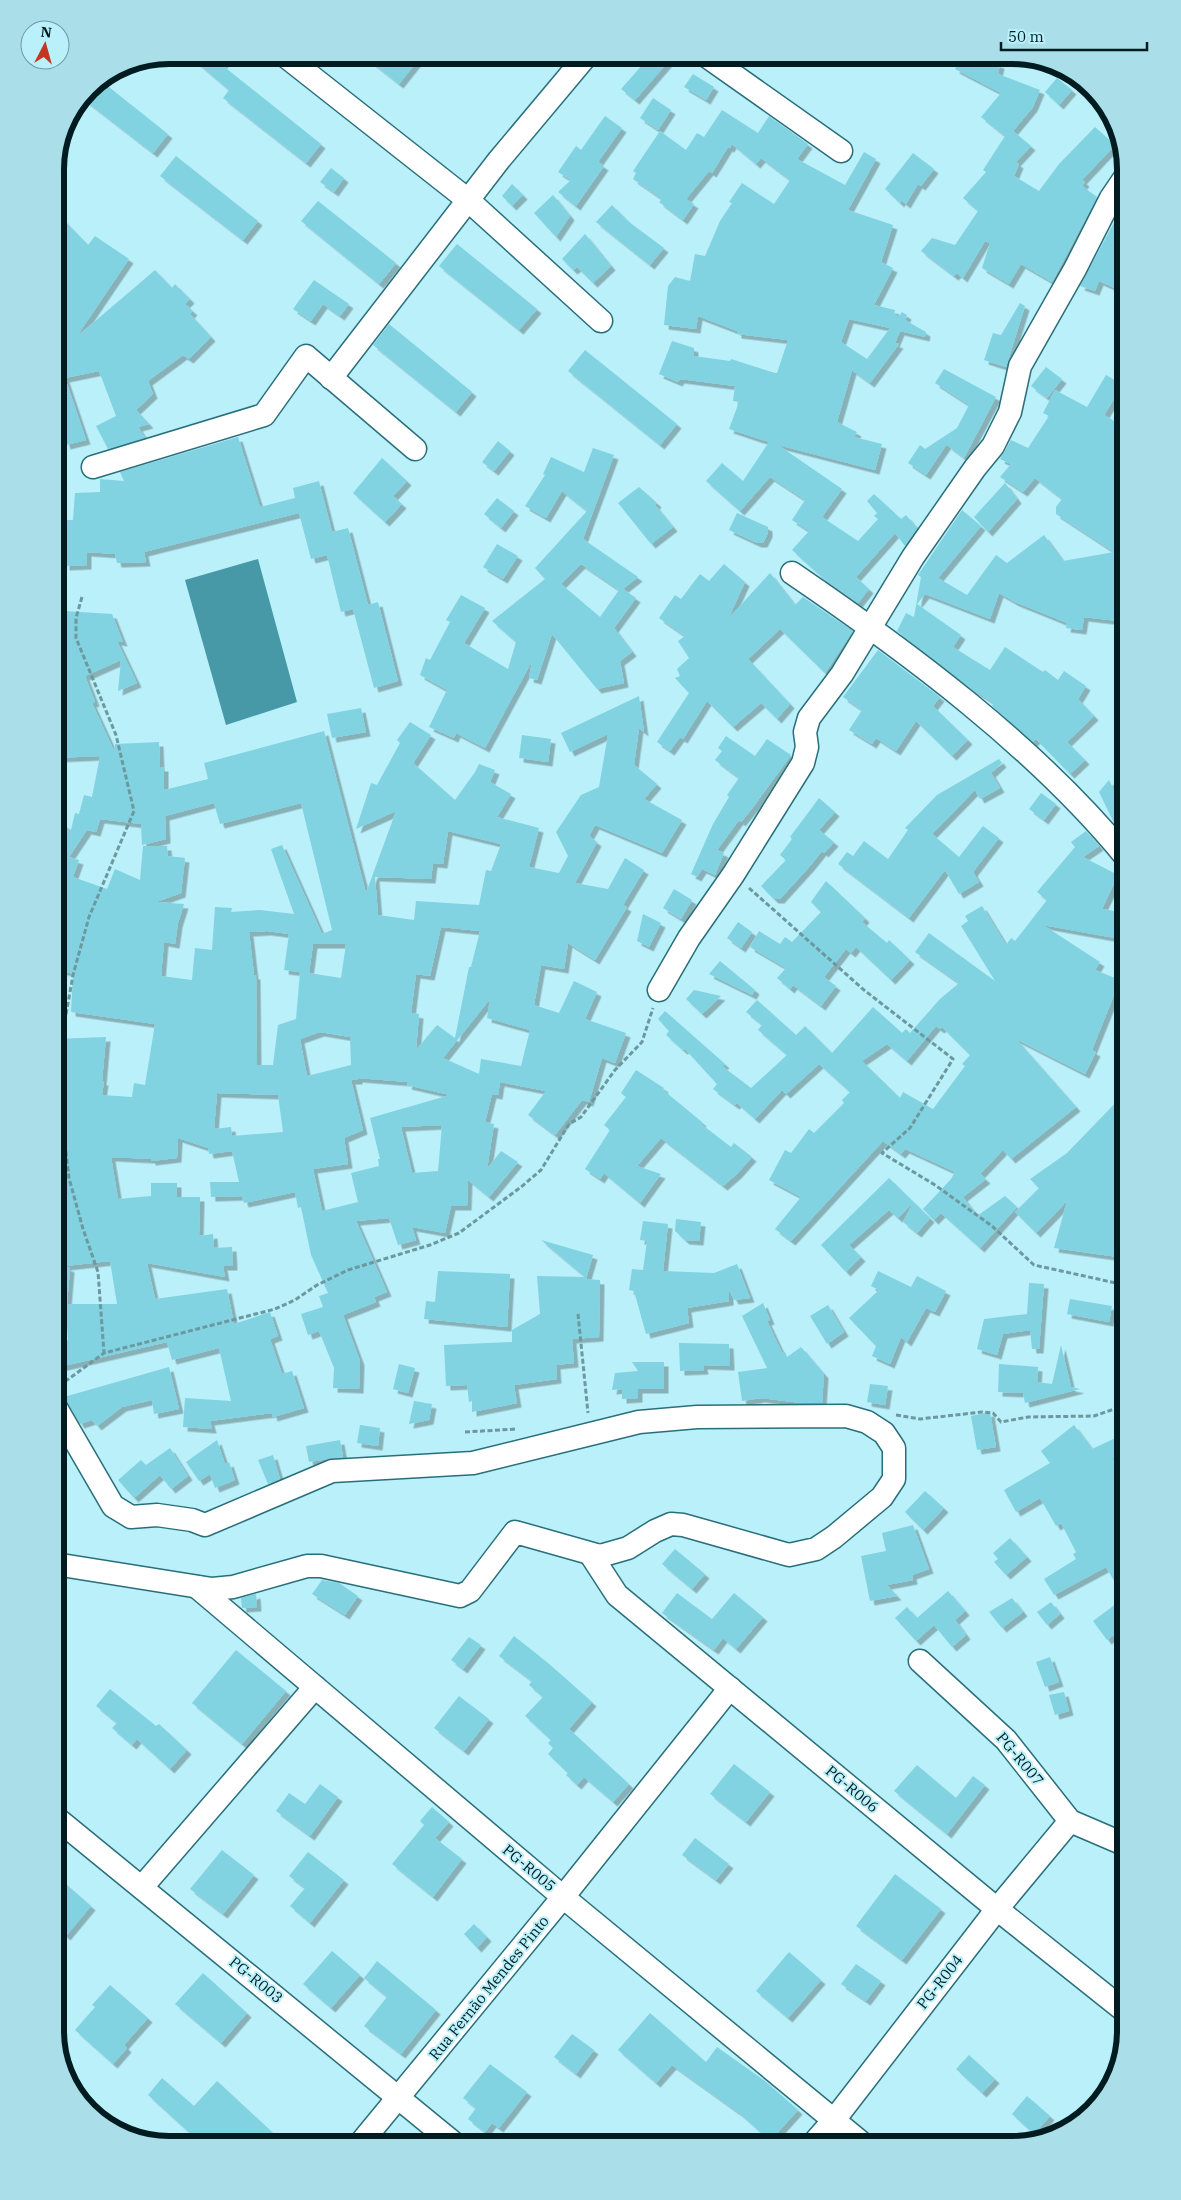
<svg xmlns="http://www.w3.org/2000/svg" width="1181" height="2200" viewBox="0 0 1181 2200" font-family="'IBM Plex Serif',serif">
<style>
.water{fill:#4799a8}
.building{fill:#81d3e2;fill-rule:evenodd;filter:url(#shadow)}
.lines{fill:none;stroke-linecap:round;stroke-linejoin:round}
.minor-casing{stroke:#296f7b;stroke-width:25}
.path{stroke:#6c989f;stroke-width:3;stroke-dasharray:5 2.5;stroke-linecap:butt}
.minor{stroke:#fff;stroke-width:22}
.labels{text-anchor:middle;stroke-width:4;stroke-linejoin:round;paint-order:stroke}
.street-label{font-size:15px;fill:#011c21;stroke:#b9f0fa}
.rim{fill:none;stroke:#011c21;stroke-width:6}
</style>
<defs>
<filter id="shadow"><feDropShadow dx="4.5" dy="4.5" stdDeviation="0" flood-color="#0004"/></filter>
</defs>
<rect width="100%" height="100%" fill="#b9f0fa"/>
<!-- water -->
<polygon class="water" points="258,559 297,702 226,725 185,580"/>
<!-- building -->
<g class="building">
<polygon points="188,55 230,55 222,65 321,144 306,163 223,98 229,90"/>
<polygon points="362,55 422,55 399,84"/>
<polygon points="651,55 674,55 635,100 621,89"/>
<polygon points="963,55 991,55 988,61 1000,64 998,74 1040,90 1033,107 1013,131 1031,146 1016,162 1019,164 1014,176 1039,191 1059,164 1095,127 1115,145 1082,180 1085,182 1082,186 1097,197 1052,282 1021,264 1009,284 982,268 990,243 985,241 963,278 957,273 954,276 921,251 932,238 955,245 978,211 963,198 986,172 983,170 1005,136 981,117 1001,93 955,69"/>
<polygon points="693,74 714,87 706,100 684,87"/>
<polygon points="1057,78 1072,90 1059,105 1045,92"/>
<polygon points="100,80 168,134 153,153 82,98 89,88"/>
<polygon points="653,98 671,110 658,130 640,118"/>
<path d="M722 110 758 133 769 116 808 144 797 159 845 185 864 152 876 159 848 210 893 225 881 262 893 268 874 305 895 310 894 314 898 317 902 312 907 315 905 320 926 332 925 337 900 331 895 343 899 344 870 383 852 370 837 422 857 432 854 437 882 444 875 470 778 445 842 489 822 517 858 541 878 519 874 516 877 513 867 501 874 494 901 519 906 515 917 528 905 546 895 533 856 577 869 589 858 603 823 578 792 550 809 531 792 520 805 500 770 477 740 511 706 481 722 463 743 481 769 442 729 429 739 402 733 401 735 386 680 379 678 382 659 374 672 341 694 348V356L730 361 731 359 775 373H777L788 340 737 334V331L698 316 696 329 664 325 668 286 675 277 690 281 695 254 705 256 720 221 732 203 729 202 742 183 774 204 790 180 761 158 756 164 732 144 730 148 728 147 712 173 709 171 686 199 694 204 683 220 659 202 662 199 633 179 636 173 633 171 660 131 686 150 697 133 704 137ZM849 319 890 328 867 359 841 342Z"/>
<polygon points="605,116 622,128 598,162 604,166 576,206 558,192 571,180 558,172 576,146 581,150"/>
<polygon points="913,153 934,169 921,186 918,184 906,204 901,200 900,203 885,189"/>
<polygon points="176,156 258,221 243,240 160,176"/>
<polygon points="331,168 344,178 334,192 320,182"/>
<polygon points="512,184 523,195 512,206 502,196"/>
<polygon points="553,195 570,216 556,237 534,213"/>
<polygon points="1126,200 1126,293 1099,281 1095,291 1080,286"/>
<polygon points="318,201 396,263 379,284 301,221"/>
<polygon points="612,205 629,222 664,248 650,265 596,222"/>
<polygon points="55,211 88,245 95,236 129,259 79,333 80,334 155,270 172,288 175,284 190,299 185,304 193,311 190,314 211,337 189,359 183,355 148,381 153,394 136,410 149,424 138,427 145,438 108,449 96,426 116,416 99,371 65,378 86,440 66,445 55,406"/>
<polygon points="585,234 611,266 593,283 577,267 573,270 562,259"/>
<polygon points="457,244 537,309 519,330 439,266"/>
<polygon points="314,280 349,304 340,316 323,304 311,321 293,309"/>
<polygon points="1020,303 1025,306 1006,367 984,360 993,333 1001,335"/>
<polygon points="389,324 472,392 456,412 373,345"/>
<polygon points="585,350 677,424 660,445 568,371"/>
<polygon points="1046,367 1062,379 1047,398 1031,386"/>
<polygon points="944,369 996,397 964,458 947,445 953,435 926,475 908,463 920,445 925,449 957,428 969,405 935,383"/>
<polygon points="1106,375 1123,385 1104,415 1126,428 1126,622 1084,617 1082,630 1066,628 1067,623 1015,602 999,593 990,619 925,594 917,604 961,635 953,647 990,670 1005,647 1043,672 1045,670 1058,680 1064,671 1086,686 1078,699 1094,716 1067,742 1085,760 1070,774 1036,739 1033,742 992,706 994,703 970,688 897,631 906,613 914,617 921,577 918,575 962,510 981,526 938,578 967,595 996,555 1007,563 1044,535 1063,561 1114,552 1056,514 1056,507 1062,499 1035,478 1023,492 1000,477 1011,464 1000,459 1011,440 1028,448 1049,416 1043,413 1055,390 1087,407"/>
<polygon points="238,437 260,507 295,498 293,488 319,481 332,532 348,528 368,605 378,602 398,681 374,688 353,609 341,612 327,555 311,559 299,513 144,552 146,562 117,563 115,554 87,552 87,565 65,566 65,520 73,520 75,493 100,492 100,479 124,481 120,472"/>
<polygon points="498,441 510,451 494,471 482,462"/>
<path d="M593 448 614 455 583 539 638 577 623 589 636 598 614 628 632 652 620 661 624 683 597 689 552 634 537 680 529 678 532 661 485 748 456 733 454 738 429 727 447 690 420 675 426 658 430 660 450 622 446 620 461 595 485 608 464 643 508 669 516 642 492 621 545 579 535 568 587 511 562 491 546 518 525 506 545 475 543 474 551 457 584 472ZM581 564 619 590 600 617 561 584Z"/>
<polygon points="382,458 407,481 393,496 402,504 385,522 353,493"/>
<polygon points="1005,483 1017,499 988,532 974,517"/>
<polygon points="639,487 657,503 655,505 673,527 651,544 618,503"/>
<polygon points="497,498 514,511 501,528 484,514"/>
<polygon points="737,513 768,527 768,533 763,543 757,543 729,530"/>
<polygon points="497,544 518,556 503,579 483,567"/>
<polygon points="724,564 745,582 728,619 770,573 795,605 803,597 853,631 825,673 780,629 748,659 790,704 777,719 761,703 733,727 707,701 683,739 680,737 670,751 657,742 689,693 675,678 680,676 677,669 689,658 678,641 685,636 659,618 675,595 681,599 700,574 709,581"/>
<path d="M64 611 112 614 123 642 117 641 137 683 118 691 121 660 85 676 95 702 92 703 114 751 115 744 159 742 160 767H164V790L208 779 204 763 324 731 366 893 396 811 356 829 371 783 377 785 400 743 397 740 410 722 431 735 413 763 455 800 475 772 479 764 495 770 490 782 511 794 497 817 539 828 529 867 559 873 568 856 556 832 581 795 599 787 608 734 570 752 561 733 639 696 644 732 639 728 634 765 657 784 644 799 682 820 662 853 595 825 589 836 597 842 575 883 608 889 625 858 644 870 623 905 627 907 595 960 568 943 564 969 541 965 534 1005 559 1013 574 981 597 992 585 1019 626 1033 615 1063 602 1058 589 1102 582 1100 555 1135 528 1115 546 1091 500 1082 498 1095 492 1094 485 1122 494 1124 487 1169 501 1151 518 1162 489 1197 468 1180 467 1206H451L445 1233 412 1227 416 1240 398 1245 389 1218 356 1221 387 1292 374 1297 376 1302 343 1315 360 1361 359 1389 333 1388 334 1368 319 1331 308 1335 301 1314 323 1307 319 1296 328 1293 311 1255 301 1207 298 1208 295 1192 244 1203 242 1196 211 1197 210 1182H239L232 1151 209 1154 208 1148 178 1138 177 1158 151 1161V1159L111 1157 118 1199 151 1196V1183H177V1197H200L199 1236 213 1234 214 1248 232 1247 233 1266H223L225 1277 147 1263 155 1299 227 1289 234 1324 270 1312 278 1336 270 1339 282 1374 292 1371 304 1408 273 1417 272 1413 210 1421 212 1429 183 1427 185 1398 231 1401 219 1348 172 1360 167 1342 55 1368V1343L68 1340 66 1310 55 1309V1262L59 1263 57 1246 62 1245 55 1204V1039L106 1037 102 1081H104L102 1095 132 1097 134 1083 145 1085 155 1024 71 1012 73 974 55 968V819L71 830 75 813 79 814 84 795 92 797 100 756 55 758 56 640H62ZM214 803 220 824 301 803 332 930 322 934 282 845 271 849 294 914 260 910 231 912 232 908 215 907 212 950 195 948 192 980 161 976 164 942 175 944 178 923 184 904 156 902 181 893 185 858 168 856 167 846H143L140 880 115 869 107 889 73 877 79 860 69 857 87 830 96 832 100 819 141 824 142 845 166 839 165 816ZM448 831 501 844 491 871 486 870 479 905 416 901 414 920 378 915 375 877 431 879 433 863 443 864ZM441 927 480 931 471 967H469L455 1038 437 1025 416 1050 419 1014 411 1013 416 974 430 976ZM267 931 289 934 284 970 300 972 296 1019 278 1025 273 1065H257L256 975H254L249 932ZM313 944H346L341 978 309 973ZM490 999 487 1018 530 1030 521 1066 481 1059 479 1074 443 1058ZM320 1032 350 1037 351 1065 307 1076 300 1039ZM358 1078 408 1082 407 1085 450 1095 370 1118 380 1159H378L379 1166 351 1173 358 1202 322 1211 313 1169 348 1164 344 1138 363 1130 351 1080H358ZM217 1093 278 1095 283 1132 232 1136 231 1127 214 1129ZM442 1125 438 1171 412 1173 401 1127ZM110 1261 117 1304H67L70 1268 65 1266Z"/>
<polygon points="878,650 940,697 933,706 968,740 952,756 916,721 896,751 876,738 872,744 849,730 862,710 843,697"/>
<polygon points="361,708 366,732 332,738 327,714"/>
<polygon points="522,735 551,739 548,762 519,758"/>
<polygon points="726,736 755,756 767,739 791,755 754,806 741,822 739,820 717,850 724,853 715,875 702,869 697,877 691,874 713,824 729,797 727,795 739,778 715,760 722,751 718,748"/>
<polygon points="999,759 1002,763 991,773 1000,788 980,799 975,790 932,834 959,857 983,826 999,838 973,872 979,882 959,894 945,870 909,918 838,864 847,852 853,856 864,841 888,859 908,830 905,828 937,795"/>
<polygon points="1109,780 1126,815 1126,818 1114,823 1099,792"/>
<polygon points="1041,793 1056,804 1044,820 1029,809"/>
<polygon points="819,798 835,812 819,830 834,842 824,853 822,851 810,866 780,899 774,899 761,886 786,860 780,855 792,839 790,837"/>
<path d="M1086 831 1099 846 1083 857 1118 875 1102 909 1126 913V940L1043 925 1100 962 1095 970 1120 980 1092 1050 1096 1052 1085 1074 1016 1039 1076 1107 1011 1159 1003 1150 980 1174 986 1179 963 1197 977 1216 1005 1196 1017 1207 980 1248 941 1213 934 1220 923 1209 951 1179 955 1172 905 1149 901 1154 883 1141 791 1241 775 1229 801 1197 769 1180 785 1150 791 1153 809 1129 814 1133 844 1103 842 1100 850 1092 819 1064 786 1094 782 1090 755 1119 737 1103 735 1105 713 1089 717 1084 685 1049 683 1050 666 1035 669 1031 658 1019 665 1011 725 1064 722 1066 751 1088 787 1055 758 1030 762 1025 746 1012 757 1000 796 1035 805 1026 832 1053 873 1007 902 1033 906 1029 910 1033 940 999 959 983 915 952 929 933 995 981 961 926 968 921 965 916 982 906 1006 945 1011 938 1015 941 1047 900 1037 892 1075 847 1071 842ZM936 1026 940 1029 942 1027 970 1055 962 1064 965 1066 933 1109 903 1092 900 1098 862 1061 887 1044 907 1061Z"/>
<polygon points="826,881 865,918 862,922 887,943 889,940 910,960 891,980 856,947 851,953 846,949 824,977 836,986 821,1006 793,985 790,989 777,978 786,968 750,947 759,931 780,944 785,937 792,942 821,912 811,902"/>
<polygon points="674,889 692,900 681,919 663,908"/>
<polygon points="643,914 661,923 649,947 637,941"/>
<polygon points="738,922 752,932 741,948 727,938"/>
<polygon points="720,961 755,990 752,995 709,974"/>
<polygon points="694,990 721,996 702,1014 686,999"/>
<polygon points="636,1070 664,1088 663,1090 702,1122 701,1124 731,1147 734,1143 752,1157 737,1174 723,1186 661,1138 637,1166 661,1174 640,1203 604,1173 600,1179 585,1169 610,1130 604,1125 626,1097 621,1093"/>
<polygon points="1126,1092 1126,1222 1123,1222 1118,1257 1054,1248 1067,1201 1036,1233 1015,1212 1039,1188 1030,1179 1067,1153"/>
<polygon points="889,1178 930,1218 917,1233 903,1222 913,1203 898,1218 889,1210 849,1245 861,1257 846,1272 821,1245"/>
<polygon points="676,1219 701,1222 699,1241 685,1240 675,1231"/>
<polygon points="643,1221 668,1224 663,1271 714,1273 737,1264 750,1298 734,1300 729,1290 729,1301 687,1308 689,1323 646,1334 634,1291 629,1290 632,1269 643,1270 647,1241 640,1240"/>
<polygon points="541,1240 593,1255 586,1279 600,1280 599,1337 572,1339 574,1363 556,1365 557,1379 514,1385 517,1403 472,1412 472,1401 469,1402 467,1385 446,1386 444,1345 512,1342 512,1330 540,1314 537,1276 585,1277"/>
<polygon points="438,1271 510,1274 507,1327 424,1319 426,1301 435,1302"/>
<polygon points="878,1271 911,1287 917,1276 946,1291 935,1312 926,1308 907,1342 901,1337 890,1364 872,1356 876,1346 849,1318 879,1290 871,1286"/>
<polygon points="1029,1283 1044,1284 1039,1349 1032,1349 1030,1330 1003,1334 997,1355 977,1349 984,1319 1027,1314"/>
<polygon points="1070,1299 1112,1306 1109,1322 1067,1314"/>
<polygon points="763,1303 770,1320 767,1321 782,1353 785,1352 787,1357 801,1347 824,1374 822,1403 801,1403 761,1398 742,1401 738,1372 767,1368 742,1316"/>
<polygon points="828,1305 844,1332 827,1344 810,1316"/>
<polygon points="679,1343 729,1344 730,1366 703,1365 704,1370 680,1371"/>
<polygon points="1061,1345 1071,1387 1080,1389 1025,1403 1023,1393 998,1392 999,1364 1038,1367 1037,1382 1052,1384"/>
<polygon points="632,1362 664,1362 664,1389 638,1389 638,1398 622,1399 622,1389 612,1390 615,1373 638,1371"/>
<polygon points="399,1364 415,1368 408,1393 393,1389"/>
<polygon points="169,1367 179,1409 154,1414 152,1400 122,1407 97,1426 92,1420 80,1424 64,1397"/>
<polygon points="870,1384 888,1386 885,1405 867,1402"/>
<polygon points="414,1401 432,1404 429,1420 409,1424"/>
<polygon points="990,1412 996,1447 977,1450 971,1416"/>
<polygon points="360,1425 380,1428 378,1446 357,1443"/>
<polygon points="1074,1425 1092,1449 1126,1433 1126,1452 1112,1458 1126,1479 1126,1626 1107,1640 1093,1621 1124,1598 1106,1567 1054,1595 1044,1579 1076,1559 1073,1554 1076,1552 1061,1523 1056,1526 1040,1498 1016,1512 1004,1490 1050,1463 1041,1451"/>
<polygon points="217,1440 225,1464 229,1462 235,1480 215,1488 210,1474 199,1481 186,1462"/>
<polygon points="340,1440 343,1457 309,1462 306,1446"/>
<polygon points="170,1448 188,1476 171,1489 160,1475 134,1498 118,1480 141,1460 146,1465"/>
<polygon points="273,1455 280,1479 268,1484 258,1460"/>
<polygon points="925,1491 944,1508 923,1530 905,1512"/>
<polygon points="913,1525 929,1569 912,1575 913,1580 887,1585 897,1596 870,1601 861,1556 886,1551 882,1533"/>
<polygon points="1010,1538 1027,1557 1006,1575 994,1562 998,1559 993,1553"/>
<polygon points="675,1549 705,1574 692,1589 662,1564"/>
<polygon points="322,1580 339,1583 358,1596 345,1615 312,1594"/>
<polygon points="948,1591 965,1611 955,1620 966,1635 952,1647 934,1625 916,1641 895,1618 907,1607 917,1618"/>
<polygon points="677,1593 712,1619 734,1593 763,1617 736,1649 723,1638 714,1650 662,1613"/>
<polygon points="256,1594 257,1607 242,1608 241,1598"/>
<polygon points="1012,1598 1023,1612 1002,1628 989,1612"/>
<polygon points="1051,1602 1060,1614 1047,1625 1037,1612"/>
<polygon points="514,1636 548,1663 592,1702 569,1729 629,1784 613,1802 584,1777 577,1785 566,1775 568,1773 548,1754 553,1748 548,1743 551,1740 525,1716 543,1697 529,1685 532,1681 499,1656"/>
<polygon points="469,1637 481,1645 463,1669 451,1660"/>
<polygon points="236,1650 286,1691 242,1744 192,1703"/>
<polygon points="1050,1657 1059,1682 1045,1687 1036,1662"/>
<polygon points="110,1689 156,1726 159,1724 187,1750 170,1769 137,1739 132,1745 112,1728 117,1723 96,1706"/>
<polygon points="1064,1692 1069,1711 1055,1715 1049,1695"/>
<polygon points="459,1696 489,1719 464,1751 434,1728"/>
<polygon points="734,1764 770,1792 746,1822 710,1794"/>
<polygon points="917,1765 956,1798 973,1776 985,1785 947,1834 894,1791"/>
<polygon points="320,1784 338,1797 310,1836 276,1811 289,1793 305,1804"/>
<polygon points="432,1807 449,1822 435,1838 462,1859 433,1897 392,1864 424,1825 420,1821"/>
<polygon points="695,1838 729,1864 716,1880 682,1855"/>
<polygon points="222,1850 254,1875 223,1914 190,1889"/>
<polygon points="308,1852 344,1880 310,1923 290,1906 305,1888 289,1876"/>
<polygon points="895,1874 941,1909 902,1960 856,1926"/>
<polygon points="66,1884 91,1906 66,1936 55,1926 55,1897"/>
<polygon points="474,1924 487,1937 477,1948 464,1934"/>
<polygon points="332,1951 360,1975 331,2008 303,1984"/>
<polygon points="789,1952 821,1980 788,2018 756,1991"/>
<polygon points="377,1961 436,2010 401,2054 364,2026 387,1997 364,1978"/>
<polygon points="856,1964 881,1981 866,2001 841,1984"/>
<polygon points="203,1973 247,2013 221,2043 175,2004"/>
<polygon points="110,1985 148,2018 124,2045 127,2048 113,2064 75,2030 95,2007 92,2005"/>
<polygon points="650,2013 706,2062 717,2047 765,2081 798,2110 770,2141 739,2113 672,2065 656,2083 618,2050"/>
<polygon points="572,2034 594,2050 576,2074 554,2057"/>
<polygon points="969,2055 995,2079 982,2093 956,2069"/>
<polygon points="490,2064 527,2092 499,2128 492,2123 485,2132 468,2119 476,2108 463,2098"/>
<polygon points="162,2078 194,2106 217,2081 272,2132 260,2145 244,2145 231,2133 220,2145 203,2145 148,2095"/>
<polygon points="1027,2096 1050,2116 1034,2134 1012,2114"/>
</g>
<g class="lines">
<defs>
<g id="minor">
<polyline points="284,55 468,200 601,321"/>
<polyline points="705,55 841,151"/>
<polyline points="331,378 499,160 587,55"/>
<polyline points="93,467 264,415 306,356 415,449"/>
<path d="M792 573C908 652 1036 747 1126 857"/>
<polyline points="659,990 689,938 733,875 803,763 807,747 805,732 809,718 842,674 913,557 975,468 993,446 1010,412 1020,366 1075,269 1111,198 1126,176"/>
<polyline points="591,1555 617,1595 997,1909 1126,2012"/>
<polyline points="55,1564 212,1589 233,1587 307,1566 321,1566 460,1596 470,1591 515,1532 600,1556 628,1548 655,1531 671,1524 683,1525 789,1555 816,1549 834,1537 882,1497 894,1479 894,1448 884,1433 867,1422 846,1416 697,1417 639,1422 473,1463 332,1471 205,1525 192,1520 157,1515 131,1517 113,1506 55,1406"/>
<polyline points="197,1587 563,1897 864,2145"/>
<polyline points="920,1661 1006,1740 1070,1821 1126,1845"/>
<polyline points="55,1817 456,2145"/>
<polyline points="142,1887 315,1687"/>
<polyline points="359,2145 563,1897 730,1688"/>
<polyline points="812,2145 834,2120 997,1909 1070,1821"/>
</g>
</defs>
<!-- minor casing -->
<use href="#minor" class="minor-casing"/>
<!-- path -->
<g class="path">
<polyline points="82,597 76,618 76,638 116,735 134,811 89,917 73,975 64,1026 62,1084 64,1135 69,1178 83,1229 98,1272 104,1353"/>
<polyline points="749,888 864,990 953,1059 910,1128 882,1153 935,1185 992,1226 1034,1265 1116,1283 1126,1302"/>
<polyline points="578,1314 588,1413"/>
<polyline points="59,1386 104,1353 275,1309 295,1300 317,1285 348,1270 430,1245 459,1233 521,1187 541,1170 569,1124 581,1117 615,1070 642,1042 653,1008"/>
<polyline points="896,1415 920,1419 982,1412 993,1413 1001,1422 1028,1417 1094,1416 1126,1405"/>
<polyline points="465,1432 517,1429"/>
</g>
<!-- minor -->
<use href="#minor" class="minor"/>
</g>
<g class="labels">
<!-- street labels -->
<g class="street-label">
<text transform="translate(1020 1759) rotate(50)" y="5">PG-R007</text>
<text transform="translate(852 1789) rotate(40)" y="5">PG-R006</text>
<text transform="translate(529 1868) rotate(40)" y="5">PG-R005</text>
<text transform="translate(256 1980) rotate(39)" y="5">PG-R003</text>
<text transform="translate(940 1982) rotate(-52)" y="5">PG-R004</text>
<text transform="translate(489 1988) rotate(-51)" y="5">Rua Fernão Mendes Pinto</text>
</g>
</g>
<!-- crop -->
<path d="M0 0H1181V2200H0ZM169 64H1012A105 105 0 0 1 1117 169V2031A105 105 0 0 1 1012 2136H169A105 105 0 0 1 64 2031V169A105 105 0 0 1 169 64Z" fill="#aadfe9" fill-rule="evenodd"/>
<path class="rim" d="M169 64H1012A105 105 0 0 1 1117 169V2031A105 105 0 0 1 1012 2136H169A105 105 0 0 1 64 2031V169A105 105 0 0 1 169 64Z"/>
<!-- north arrow -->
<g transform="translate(45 45) rotate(6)"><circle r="24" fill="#b9f0fa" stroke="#6f9ba3"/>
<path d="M0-4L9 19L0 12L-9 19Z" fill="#c23622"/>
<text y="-8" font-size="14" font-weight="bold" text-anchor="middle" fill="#011c21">N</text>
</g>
<!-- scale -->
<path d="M1001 42v8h146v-8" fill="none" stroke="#011c21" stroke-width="2.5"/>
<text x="1008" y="42" font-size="15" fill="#011c21" stroke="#b9f0fa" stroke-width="4" paint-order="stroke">50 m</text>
</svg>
